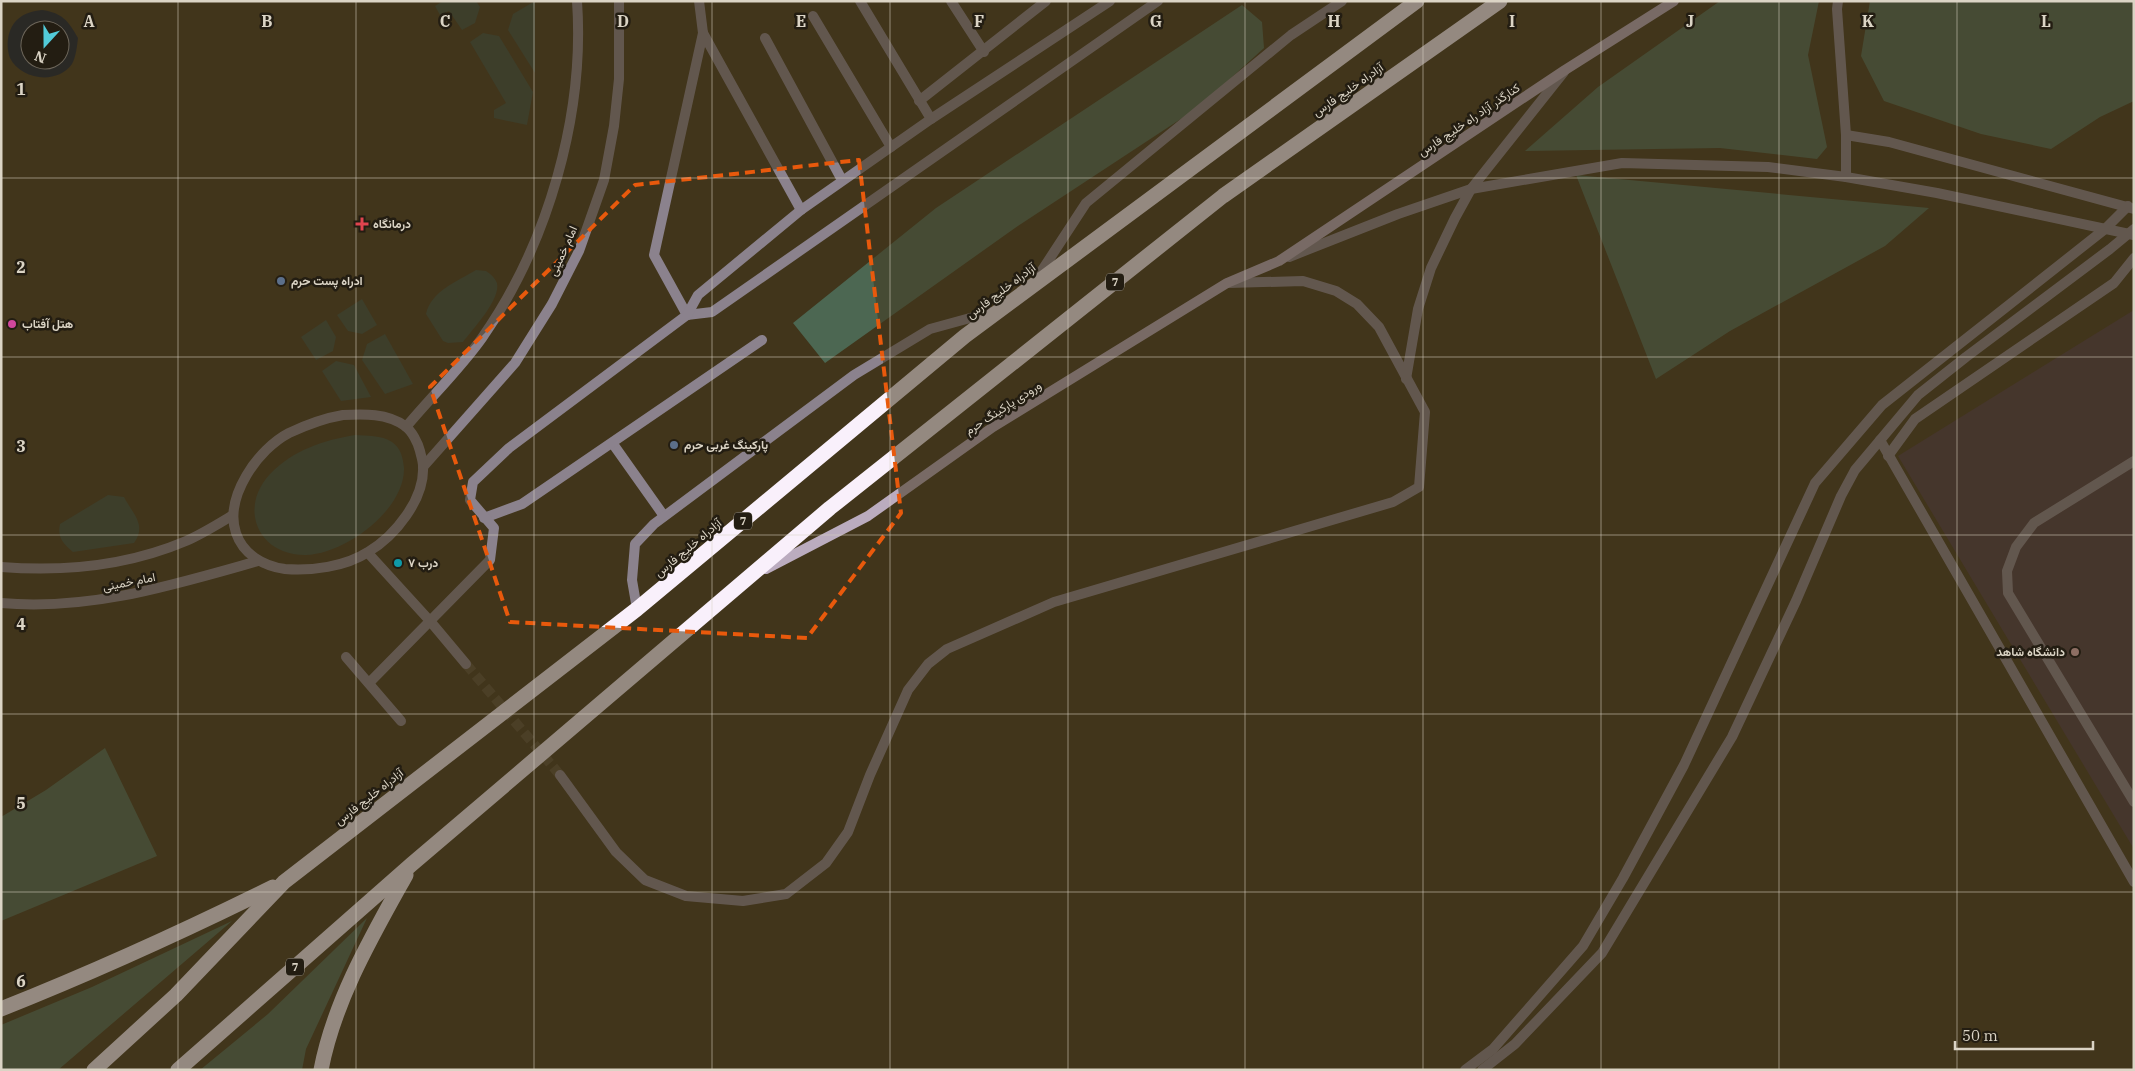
<svg xmlns="http://www.w3.org/2000/svg" width="2135" height="1071" viewBox="0 0 2135 1071" font-family="'IBM Plex Serif',Vazirmatn,serif">
<style>
.education{fill:#4b3840}
.green{fill:#38493c}
.forest{fill:#4c6752}
.water{fill:#0f1c32;fill-rule:evenodd}
.lines{fill:none;stroke-linecap:round;stroke-linejoin:round}
.tertiary-tunnel{stroke:#584d34;stroke-width:10;stroke-dasharray:10 5;stroke-linecap:butt}
.service{stroke:#8b828d;stroke-width:10}
.minor{stroke:#8b828d;stroke-width:10}
.tertiary{stroke:#8b828d;stroke-width:10}
.secondary{stroke:#bbacbf;stroke-width:10}
.motorway{stroke:#f9f0fb;stroke-width:15}
.marked{fill:none;stroke:#e8590c;stroke-width:4;stroke-dasharray:10 6;stroke-linejoin:round}
.grid{fill:none;stroke:#dbd4c5;stroke-width:1;stroke-opacity:0.55}
.health-dot{fill:#e0444e;stroke:#231d12;stroke-width:2}
.service-dot{fill:#5c6f8a;stroke:#231d12;stroke-width:2}
.hotel-dot{fill:#d1479c;stroke:#231d12;stroke-width:2}
.culture-dot{fill:#0f9aa8;stroke:#231d12;stroke-width:2}
.education-dot{fill:#8d6e63;stroke:#231d12;stroke-width:2}
.labels{text-anchor:middle;stroke-width:5;stroke-linejoin:round;paint-order:stroke}
.shield{fill:#231d12;stroke:#a49d8f;stroke-width:1}
.shield-label{font-size:11px;font-weight:bold;fill:#dbd4c5}
.street-label{font-size:12px;fill:#dbd4c5;stroke:#231d12}
.poi-label{font-size:12px;font-weight:bold;fill:#dbd4c5;stroke:#231d12;text-anchor:start}
.grid-label{font-size:16px;text-anchor:middle;font-weight:bold;fill:#dbd4c5;stroke:#231d12;stroke-width:5;stroke-linejoin:round;paint-order:stroke}
</style>
<rect width="100%" height="100%" fill="#41351b"/>
<!-- education -->
<polygon class="education" points="2134,310 2134,849 1898,456"/>
<!-- green -->
<g class="green">
<polygon points="443,1 476,1 480,7 475,23 462,30 449,11 440,15 435,6"/>
<polygon points="535,1 535,73 508,30 513,14"/>
<polygon points="483,33 499,36 533,92 527,125 494,118 494,110 506,103 470,42"/>
<path d="M476 270 486 271C491 274 495 278 497 283 501 299 473 329 463 342L448 343 443 341 426 314C431 291 458 281 476 270Z"/>
<polygon points="362,299 377,325 362,334 348,331 337,315"/>
<polygon points="326,320 336,337 333,351 316,360 301,337"/>
<polygon points="385,334 413,384 385,394 362,360 367,344"/>
<polygon points="336,361 354,365 371,397 341,401 322,371"/>
<path d="M355 435C366 436 382 435 392 442 401 448 403 458 404 468 405 510 345 554 306 555 258 556 238 508 270 474 293 450 324 440 355 435Z"/>
<path d="M108 495 124 497C133 514 147 525 134 543L73 552C63 544 57 537 60 524Z"/>
</g>
<!-- forest -->
<g class="forest">
<polygon points="1720,1 1819,1 1808,55 1827,147 1817,159 1720,148 1525,151 1598,87"/>
<polygon points="1870,1 2134,1 2134,101 2100,117 2051,149 1981,134 1884,101 1861,56"/>
<polygon points="1242,5 1262,22 1264,48 1199,107 1015,228 825,363 793,323 936,208"/>
<polygon points="1576,175 1929,208 1885,246 1730,331 1656,379"/>
<polygon points="105,748 157,856 1,921 1,817 46,790"/>
<polygon points="367,918 306,1049 302,1070 200,1070 268,1014"/>
<polygon points="232,921 58,1070 1,1070 1,1025 92,987"/>
</g>
<!-- water -->
<path class="water" d="M42 10C62 13 68 20 78 38 77 46 76 57 72 64 57 85 21 80 10 58 8 53 7 45 8 39 11 20 23 12 42 10ZM30 30H60V60H30Z"/>
<g class="lines">
<!-- tertiary-tunnel -->
<polyline class="tertiary-tunnel" points="466,664 560,775"/>
<!-- service -->
<g class="service">
<polyline points="860,1 931,119"/>
<polyline points="951,1 984,52"/>
<polyline points="813,16 891,147"/>
<polyline points="703,33 801,210"/>
<polyline points="765,38 842,180"/>
<polyline points="919,101 1046,1"/>
<polyline points="687,315 654,255 703,33 699,1"/>
<polyline points="1465,1070 1493,1049 1583,946 1623,878 1684,765 1815,483 1882,405 2105,229 2128,206"/>
<polyline points="1482,1070 1515,1044 1602,953 1732,737 1796,601 1841,496 1855,470 1918,395 1966,357 2110,249 2134,229"/>
</g>
<!-- minor -->
<g class="minor">
<polyline points="1838,1 1837,9 1846,135 1846,177"/>
<polyline points="1846,135 1889,142 2134,209"/>
<polyline points="1289,257 1398,214 1471,189 1622,163 1768,167 1846,177 1937,193 2134,235"/>
<polyline points="613,444 664,516"/>
<polyline points="1888,456 1915,419 2114,283 2134,258"/>
<polyline points="2134,461 2034,523 2016,547 2007,571 2008,593 2134,802"/>
<polyline points="484,518 522,504 762,340"/>
<polyline points="368,553 430,621 369,683"/>
<polyline points="637,609 632,580 635,544 654,524 854,375 930,329 992,312"/>
<polyline points="346,657 401,721"/>
</g>
<!-- tertiary -->
<g class="tertiary">
<polyline points="1035,281 1086,203 1291,35 1342,1"/>
<polyline points="687,315 712,312 1158,1"/>
<polyline points="1406,379 1418,309 1431,268 1455,218 1471,189 1564,72"/>
<path d="M343 415C364 414 387 413 405 426 412 431 418 443 420 451 421 456 423 461 423 466 425 499 395 536 368 552 345 567 311 571 285 569 263 566 243 554 236 533 224 497 258 449 289 433 306 425 325 418 343 415Z"/>
<path d="M406 427C431 397 460 369 482 338 548 244 585 115 577 1"/>
<polyline points="1880,440 2134,882"/>
<polyline points="423,467 515,363 552,304 579,251 604,180 614,126 619,79 619,1"/>
<path d="M1 567C64 572 127 566 186 541 202 534 218 524 233 515"/>
<path d="M1 603C90 611 173 585 258 561"/>
<polyline points="466,664 430,621 490,560 494,528 470,500 473,482 509,448 687,315 698,295 801,210 931,119 1110,1"/>
<polyline points="560,775 616,852 645,880 686,896 743,901 786,894 826,863 848,832 870,775 908,690 928,664 947,649 1054,602 1393,502 1419,487 1425,412 1379,327 1357,304 1336,291 1303,281 1228,283"/>
</g>
<!-- secondary -->
<polyline class="secondary" points="766,569 868,516 993,427 1227,283 1279,261 1565,70 1674,1"/>
<!-- motorway -->
<g class="motorway">
<path d="M1 1009C94 972 184 931 273 887"/>
<polyline points="94,1070 176,995 284,882 637,609 965,336 1417,1"/>
<polyline points="178,1070 412,864 830,508 1223,196 1500,1"/>
<path d="M321 1070C334 1001 372 936 406 875"/>
</g>
</g>
<!-- marked area -->
<path d="M0 0H2135V1071H0ZM859 160 901 513 807 638 510 622 430 387 635 185Z" fill="#41351b" fill-opacity=".55" fill-rule="evenodd"/>
<path class="marked" d="M859 160 901 513 807 638 510 622 430 387 635 185Z"/>
<!-- grid -->
<path class="grid" d="M178 1V1070M356 1V1070M534 1V1070M712 1V1070M890 1V1070M1068 1V1070M1245 1V1070M1423 1V1070M1601 1V1070M1779 1V1070M1957 1V1070M1 178H2134M1 357H2134M1 535H2134M1 714H2134M1 892H2134"/>
<!-- markers -->
<path class="health-dot" d="M359.5 216.5h5v5h5v5h-5v5h-5v-5h-5v-5h5z"/>
<g class="service-dot">
<circle cx="281" cy="281" r="5"/>
<circle cx="674" cy="445" r="5"/>
</g>
<circle class="hotel-dot" cx="12" cy="324" r="5"/>
<circle class="culture-dot" cx="398" cy="563" r="5"/>
<circle class="education-dot" cx="2075" cy="652" r="5"/>
<g class="labels">
<!-- shield labels -->
<g class="shield">
<rect x="1106" y="273.5" width="18" height="17" rx="4"/>
<rect x="734" y="512.5" width="18" height="17" rx="4"/>
<rect x="286" y="958.5" width="18" height="17" rx="4"/>
</g>
<g class="shield-label">
<text x="1115" y="286">7</text>
<text x="743" y="525">7</text>
<text x="295" y="971">7</text>
</g>
<!-- street labels -->
<g class="street-label">
<text transform="translate(1348 90) rotate(-35)" y="4">آزادراه خلیج فارس</text>
<text transform="translate(1469 120) rotate(-34)" y="4">کنارگذر آزاد راه خلیج فارس</text>
<text transform="translate(563 251) rotate(-66)" y="4">امام خمینی</text>
<text transform="translate(1001 291) rotate(-37)" y="4">آزادراه خلیج فارس</text>
<text transform="translate(1003 408) rotate(-33)" y="4">ورودی پارکینگ حرم</text>
<text transform="translate(688 548) rotate(-40)" y="4">آزادراه خلیج فارس</text>
<text transform="translate(129 582) rotate(-11)" y="4">امام خمینی</text>
<text transform="translate(369 797) rotate(-38)" y="4">آزادراه خلیج فارس</text>
</g>
<!-- poi labels -->
<g class="poi-label">
<text x="373" y="228">درمانگاه</text>
<text x="291" y="285">ادراه پست حرم</text>
<text x="22" y="328">هتل آفتاب</text>
<text x="684" y="449">پارکینگ غربی حرم</text>
<text x="408" y="567">درب ۷</text>
<text x="2065" y="656" text-anchor="end">دانشگاه شاهد</text>
</g>
</g>
<g class="grid-label">
<text x="89" y="27">A</text>
<text x="267" y="27">B</text>
<text x="445" y="27">C</text>
<text x="623" y="27">D</text>
<text x="801" y="27">E</text>
<text x="979" y="27">F</text>
<text x="1156" y="27">G</text>
<text x="1334" y="27">H</text>
<text x="1512" y="27">I</text>
<text x="1690" y="27">J</text>
<text x="1868" y="27">K</text>
<text x="2046" y="27">L</text>
<text x="21" y="95">1</text>
<text x="21" y="273">2</text>
<text x="21" y="452">3</text>
<text x="21" y="630">4</text>
<text x="21" y="809">5</text>
<text x="21" y="987">6</text>
</g>
<!-- border -->
<rect width="2135" height="1071" fill="none" stroke="#dbd4c5" stroke-width="5"/>
<!-- north arrow -->
<g transform="translate(45 45) rotate(201)"><circle r="24" fill="#231d12" stroke="#6d665a"/>
<path d="M0-4L9 19L0 12L-9 19Z" fill="#52cbd9"/>
<text y="-8" font-size="14" font-weight="bold" text-anchor="middle" fill="#dbd4c5">N</text>
</g>
<!-- scale -->
<path d="M1955 1041v8h138v-8" fill="none" stroke="#dbd4c5" stroke-width="2.5"/>
<text x="1962" y="1041" font-size="15" fill="#dbd4c5" stroke="#231d12" stroke-width="4" paint-order="stroke">50 m</text>
</svg>
